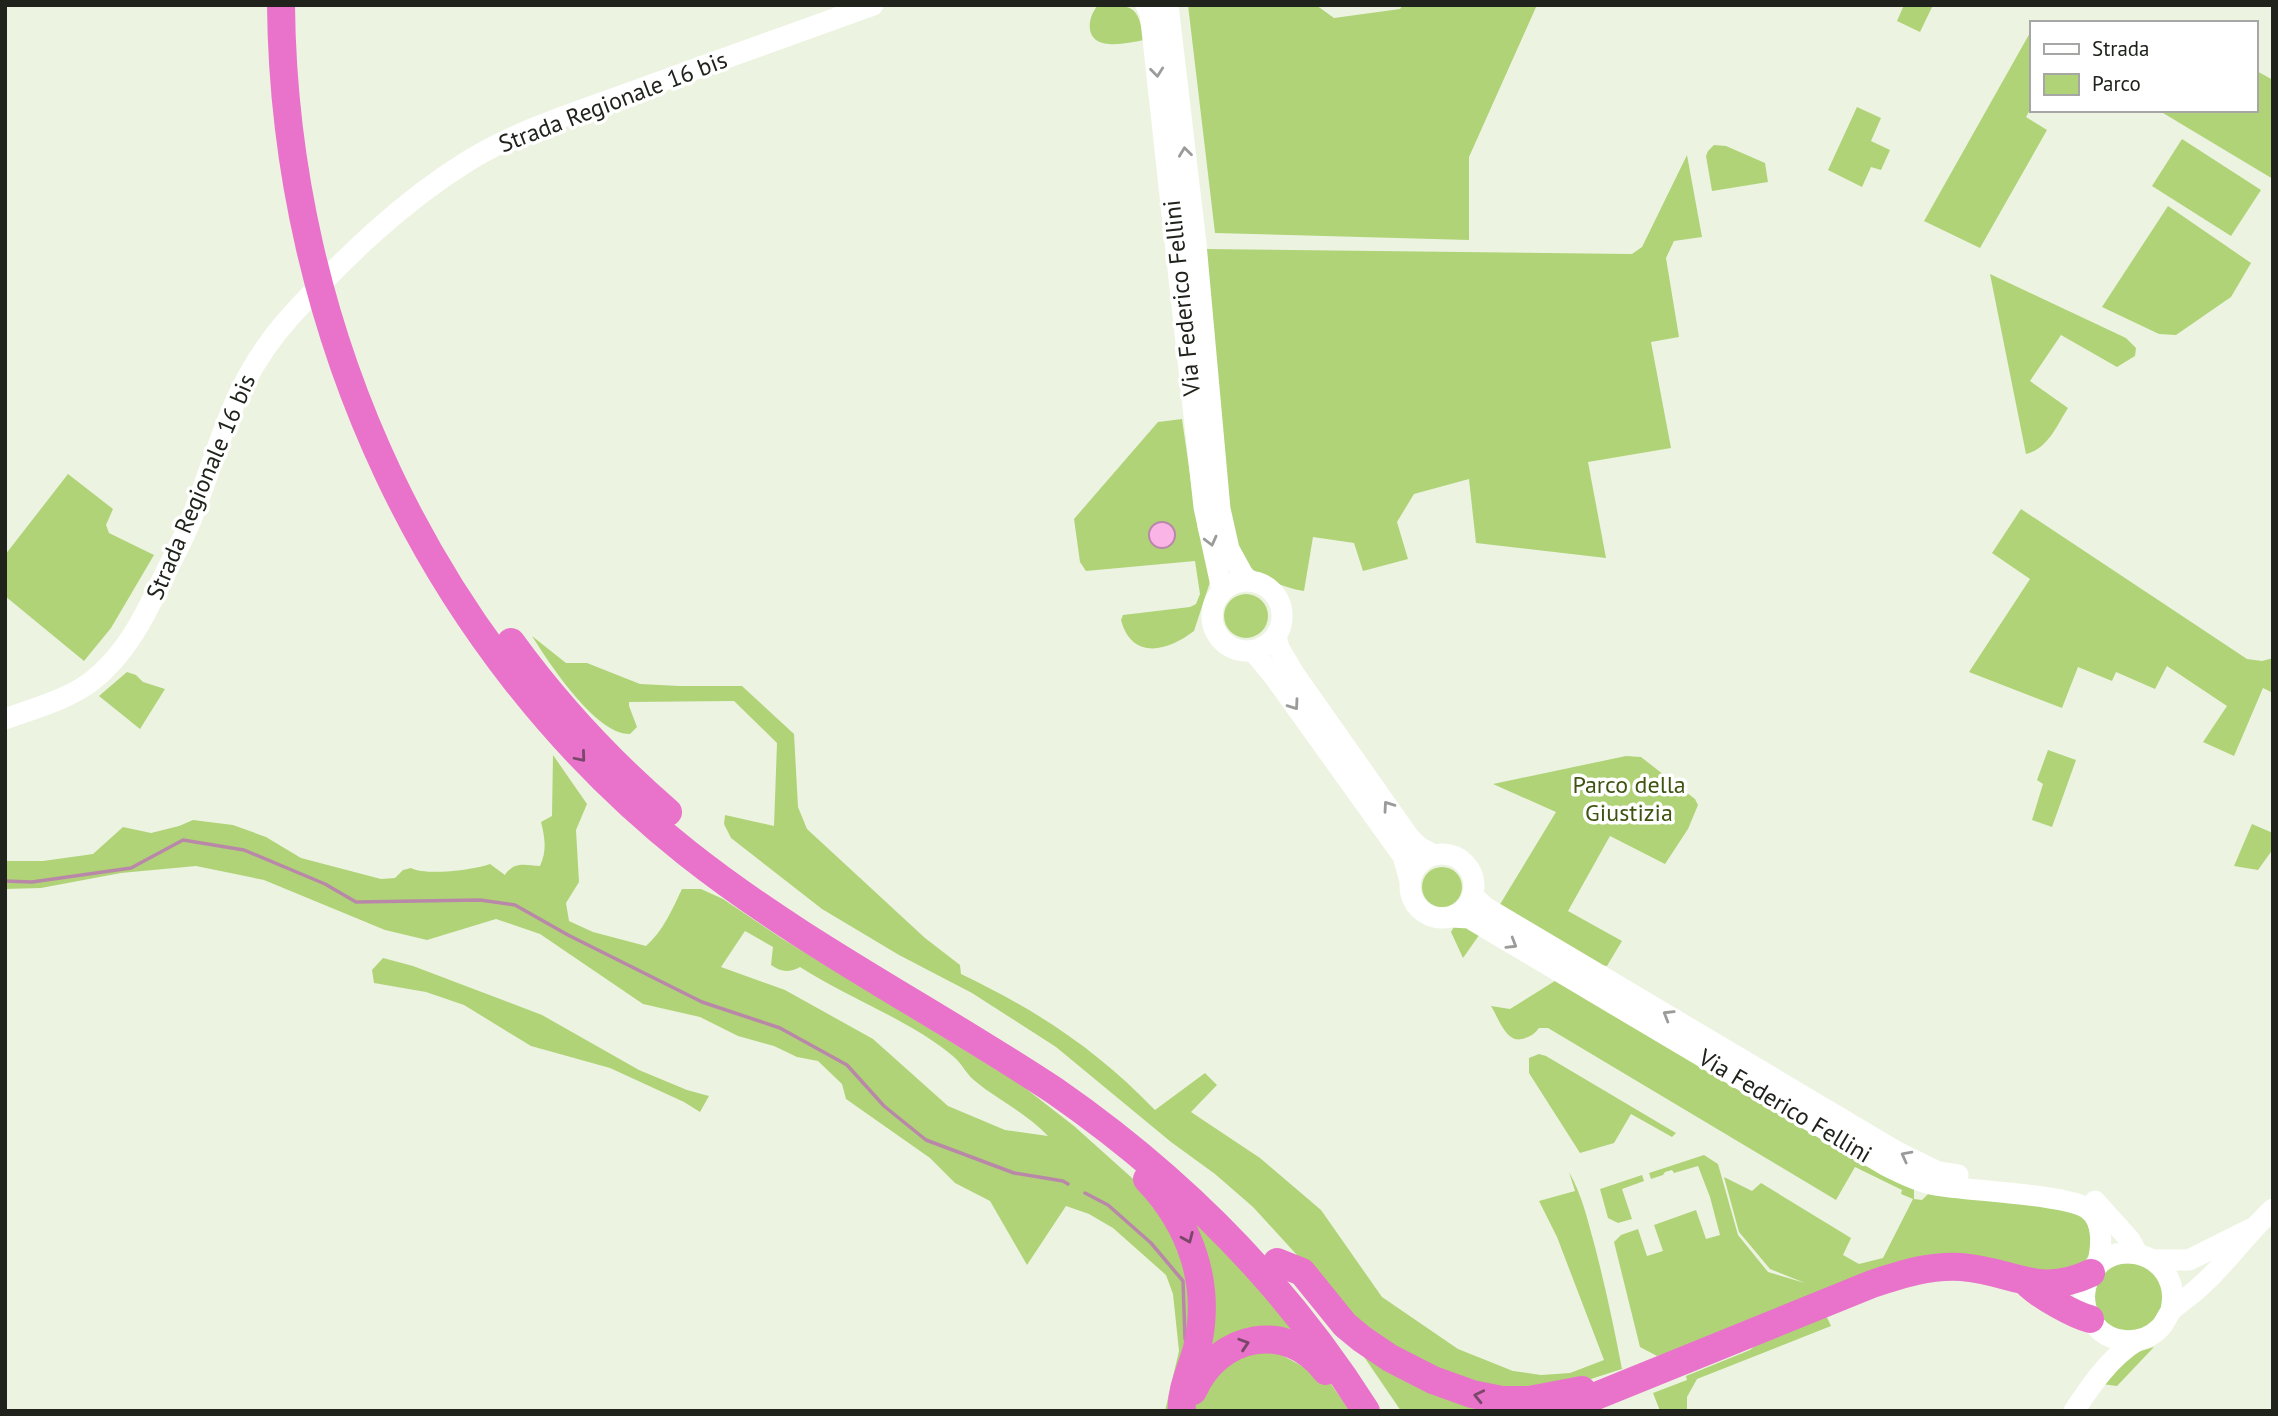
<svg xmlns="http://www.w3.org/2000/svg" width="2278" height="1416" viewBox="0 0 2278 1416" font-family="'PT Sans',sans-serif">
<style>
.green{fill:#b0d378;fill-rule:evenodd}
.water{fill:#fbb4e6;stroke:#b988a9;stroke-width:2}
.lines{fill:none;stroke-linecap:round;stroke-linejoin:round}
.stream{stroke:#b988a9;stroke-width:3.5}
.secondary{stroke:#fff;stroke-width:21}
.highway{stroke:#e973ca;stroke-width:28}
.oneway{stroke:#9b9c99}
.oneway2{stroke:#7a476a}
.labels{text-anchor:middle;stroke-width:7;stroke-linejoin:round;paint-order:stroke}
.street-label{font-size:24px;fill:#20231c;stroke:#fff}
.park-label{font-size:24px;fill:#3e5410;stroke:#fff}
</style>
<rect width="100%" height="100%" fill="#ecf4e1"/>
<!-- green -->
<g class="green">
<path d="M1098 5C1132 6 1138 3 1144 40 1133 42 1120 45 1109 44 1085 43 1086 19 1098 5Z"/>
<polygon points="1188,5 1316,5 1334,18 1400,9 1403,5 1537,5 1469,157 1469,240 1215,233"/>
<polygon points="1904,5 1933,5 1920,32 1897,21"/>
<polygon points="2031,31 2031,108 2026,117 2047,130 1980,248 1924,221"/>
<polygon points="2255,70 2273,80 2273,179 2158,110 2255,110"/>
<polygon points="1857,107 1881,118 1871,141 1890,150 1881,170 1871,167 1862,187 1828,170"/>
<polygon points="2182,139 2261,190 2231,236 2152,186"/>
<polygon points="1714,145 1726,146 1765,163 1768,182 1712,191 1706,156 1708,151"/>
<path d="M1687 155 1702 237 1674 241 1666 258 1679 337 1651 342 1671 448 1588 462 1606 558 1476 543 1469 479 1414 494 1397 522 1408 559 1363 571 1354 543 1313 537 1304 591C1285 588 1262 579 1248 565 1237 552 1233 527 1228 511L1206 249 1632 254 1642 247Z"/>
<polygon points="2168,206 2251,263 2231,297 2176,335 2159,334 2102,307"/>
<path d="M1990 274 2126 338 2136 348 2135 356 2117 367 2061 335 2030 381 2068 408C2057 425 2048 449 2026 454Z"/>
<path d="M1182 419 1198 530 1212 576 1194 631C1168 651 1132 661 1121 620L1123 615 1190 607 1196 604 1200 594 1195 561 1086 571 1080 562 1074 519 1158 422Z"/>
<polygon points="68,474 113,509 106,525 109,533 154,555 111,628 84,661 5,596 5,555"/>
<polygon points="2021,509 2247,659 2262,661 2273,658 2273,693 2263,688 2234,756 2203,742 2227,706 2167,666 2155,689 2116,672 2112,681 2078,667 2062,708 1969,672 2030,579 1992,553"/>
<circle cx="1246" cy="616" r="22"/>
<path d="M532 636 566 663H587L640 684 679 686H742L794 734 798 807 807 829 925 938 960 965 961 974C1038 1011 1096 1049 1155 1110L1205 1073 1217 1085 1191 1112 1260 1158 1321 1210 1382 1297 1458 1349 1513 1371 1541 1375 1570 1373 1604 1360 1557 1237 1539 1201 1575 1191 1569 1172C1582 1195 1587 1218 1594 1243 1605 1285 1614 1327 1622 1369L1566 1387H1473L1371 1336 1253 1207 1215 1174 1171 1142 1056 1047 972 993 899 955 822 909 731 838 724 824 725 815 774 826 777 743 734 701 629 702V706L637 727 630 734C596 735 549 663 532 636Z"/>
<polygon points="127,672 136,675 143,682 165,689 140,729 99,696"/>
<polygon points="2048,750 2076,760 2052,827 2032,820 2043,784 2037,780"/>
<path d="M553 755 587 804 576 830 579 882 566 903 569 921 593 932 646 946C663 931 672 910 682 889H701L723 899 781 938 1020 1084 1074 1126 1141 1186 1171 1225 1195 1289 1177 1411H1165L1179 1351 1173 1294 1166 1275 1113 1228 1089 1214 1066 1206 1027 1265 990 1201 955 1183 930 1158 846 1099 842 1084 818 1061 797 1057 774 1046 738 1036 700 1017 643 1004 540 934 496 919 427 940 385 930 264 880 196 866 121 873 41 888 5 889V861H43L93 854 123 827 151 833 179 826 193 820 233 825 266 837 301 858 381 879 395 878 403 870 411 868C426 876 473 870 490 864L505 875C514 861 525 865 540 866 547 851 545 838 541 822L552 816ZM745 931 773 947 771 965C781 972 789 973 800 967 848 998 912 1021 954 1057 962 1064 967 1075 975 1081 999 1101 1027 1113 1048 1136L1005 1130 948 1106 873 1039 785 990 721 967Z"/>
<polygon points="1626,756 1641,757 1695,799 1698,805 1688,829 1665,864 1610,836 1568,911 1622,941 1607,966 1600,965 1499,906 1556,812 1493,784"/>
<polygon points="2252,824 2273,833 2273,849 2258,870 2234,866"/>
<circle cx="1442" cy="887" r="20"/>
<polygon points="1455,925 1482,931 1463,958 1451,932"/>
<polygon points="383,958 413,966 542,1015 639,1070 687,1090 709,1096 700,1112 684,1102 610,1068 531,1046 464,1005 426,992 374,983 372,970"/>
<path d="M1558 979 1914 1186V1199L1922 1200 1931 1191 2071 1208 2091 1220C2090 1256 2095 1257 2064 1278L1984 1257 1657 1356 1640 1347 1614 1242 1621 1235 1638 1229 1647 1256 1663 1251 1654 1225 1696 1210 1706 1239 1720 1235 1710 1197 1698 1166 1674 1173 1672 1170 1665 1172 1663 1175 1651 1179 1649 1173 1704 1155 1718 1164 1738 1235 1768 1272 1805 1283 1770 1269 1739 1232 1724 1177 1752 1191 1761 1183 1851 1238 1843 1255 1859 1264 1883 1258 1913 1199 1901 1194 1902 1190 1855 1167 1836 1200 1548 1028H1539C1535 1033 1532 1036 1525 1038 1507 1046 1499 1019 1491 1006L1510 1009Z"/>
<polygon points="1539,1054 1546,1056 1676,1133 1672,1137 1631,1114 1614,1143 1580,1153 1529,1073 1529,1058"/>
<polygon points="1642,1175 1644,1181 1622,1189 1632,1219 1618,1223 1608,1218 1600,1189"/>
<polygon points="1187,1208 1306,1343 1209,1353"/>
<circle cx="2129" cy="1297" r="34"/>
<polygon points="1825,1313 1831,1326 1697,1379 1687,1397 1687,1411 1660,1411 1653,1393 1687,1380 1686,1376 1750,1350 1766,1337"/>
<polygon points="1261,1344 1328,1380 1350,1411 1193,1411 1211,1370"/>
<polygon points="2154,1347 2117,1386 2102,1384 2128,1355"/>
<polygon points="1358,1348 1534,1411 1401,1411"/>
</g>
<!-- water -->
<circle class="water" cx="1162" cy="535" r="13"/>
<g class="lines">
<!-- stream -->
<g class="stream">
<polyline points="5,881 32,882 131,868 183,840 244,850 325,884 356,902 480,900 515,905 568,935 702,1002 780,1028 847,1065 884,1106 926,1140 1014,1173 1063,1181 1068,1184"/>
<polyline points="1085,1193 1108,1205 1151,1243 1183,1281 1185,1339"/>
</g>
<!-- secondary -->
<g class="secondary">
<polyline points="1146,5 1150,13 1152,30 1204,507 1222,590"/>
<polyline points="1168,5 1196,244 1220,509 1229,549 1246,580"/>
<circle cx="1247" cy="616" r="35"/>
<polyline points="1276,636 1279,648 1295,675 1409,837 1419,847 1434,855"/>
<polyline points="1253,651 1273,675 1403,856 1410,881"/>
<path d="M5 719C35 708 67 700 92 681 124 656 143 620 160 584 170 563 182 542 191 520 221 444 232 382 289 318 342 260 400 203 468 161 520 129 580 111 637 90 716 62 794 33 873 5"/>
<circle cx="1442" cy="886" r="32"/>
<polyline points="1473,896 1485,907 1899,1153 1938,1172 1958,1175"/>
<path d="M1452 917 1469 918 1885 1165C1901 1173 1917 1181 1935 1185 1967 1191 2068 1194 2088 1209 2105 1222 2101 1247 2098 1265"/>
<polyline points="2095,1201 2130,1240 2137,1253"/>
<polyline points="2153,1260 2189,1260 2251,1229"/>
<path d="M2171 1310C2185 1248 2096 1230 2085 1289 2083 1301 2086 1315 2094 1324 2110 1345 2142 1346 2160 1328 2166 1322 2168 1312 2175 1307 2185 1299 2195 1292 2204 1283 2229 1260 2248 1232 2273 1209"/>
<path d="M2074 1411C2092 1384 2110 1357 2138 1340"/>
</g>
<!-- highway -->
<g class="highway">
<path d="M281 5C284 331 430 649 687 853 802 944 933 1010 1055 1091 1179 1177 1285 1283 1366 1411"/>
<path d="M511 642C556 704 610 762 668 812"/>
<path d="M1147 1179C1191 1225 1212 1285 1197 1348 1192 1368 1180 1390 1182 1411"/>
<polyline points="1277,1262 1302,1272 1345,1325 1362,1339 1390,1358 1433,1380 1472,1394 1502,1400 1529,1400 1582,1390"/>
<path d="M2029 1285C2041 1296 2074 1315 2090 1319"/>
<path d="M1193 1391C1218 1334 1287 1320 1326 1371"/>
<path d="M1559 1411 1872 1284C1902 1274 1930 1265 1961 1267 2014 1271 2038 1298 2091 1273"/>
</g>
</g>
<!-- one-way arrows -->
<defs><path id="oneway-chevron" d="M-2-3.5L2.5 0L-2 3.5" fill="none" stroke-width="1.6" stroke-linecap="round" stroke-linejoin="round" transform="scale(1.75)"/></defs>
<g class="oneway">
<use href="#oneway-chevron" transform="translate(1157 72) rotate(84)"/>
<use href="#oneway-chevron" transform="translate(1185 152) rotate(-97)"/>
<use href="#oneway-chevron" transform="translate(1211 541) rotate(76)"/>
<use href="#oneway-chevron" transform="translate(1294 705) rotate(55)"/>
<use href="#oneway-chevron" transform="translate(1388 806) rotate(-125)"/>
<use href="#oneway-chevron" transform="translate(1512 944) rotate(31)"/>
<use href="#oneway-chevron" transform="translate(1668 1015) rotate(-149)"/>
<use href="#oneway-chevron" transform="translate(1906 1156) rotate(-152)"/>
</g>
<g class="oneway2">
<use href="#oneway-chevron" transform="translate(581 757) rotate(50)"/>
<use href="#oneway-chevron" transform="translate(1188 1238) rotate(67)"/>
<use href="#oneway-chevron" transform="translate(1244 1344) rotate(-18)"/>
<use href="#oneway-chevron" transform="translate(1479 1396) rotate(-167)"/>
</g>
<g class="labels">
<!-- street labels -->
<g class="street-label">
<text transform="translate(613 102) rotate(-21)" y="8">Strada Regionale 16 bis</text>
<text transform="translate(1182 298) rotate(-96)" y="8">Via Federico Fellini</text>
<text transform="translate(201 487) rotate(-67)" y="8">Strada Regionale 16 bis</text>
<text transform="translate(1785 1106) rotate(31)" y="8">Via Federico Fellini</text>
</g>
<!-- park labels -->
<g class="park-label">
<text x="1629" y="793">Parco della<tspan x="1629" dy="28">Giustizia</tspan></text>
</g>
</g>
<!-- border -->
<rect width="2278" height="1416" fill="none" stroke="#20231c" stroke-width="14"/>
<!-- legend -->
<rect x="2030" y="21" width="228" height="91" fill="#ffffff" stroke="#a6a7a4" stroke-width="2"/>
<rect x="2044" y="44" width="35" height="10" fill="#ffffff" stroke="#a6a7a4" stroke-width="2"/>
<text x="2092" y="56" font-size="21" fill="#20231c">Strada</text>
<rect x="2044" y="74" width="35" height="21" fill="#b0d378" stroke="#a6a7a4" stroke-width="2"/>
<text x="2092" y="91" font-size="21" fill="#20231c">Parco</text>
</svg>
